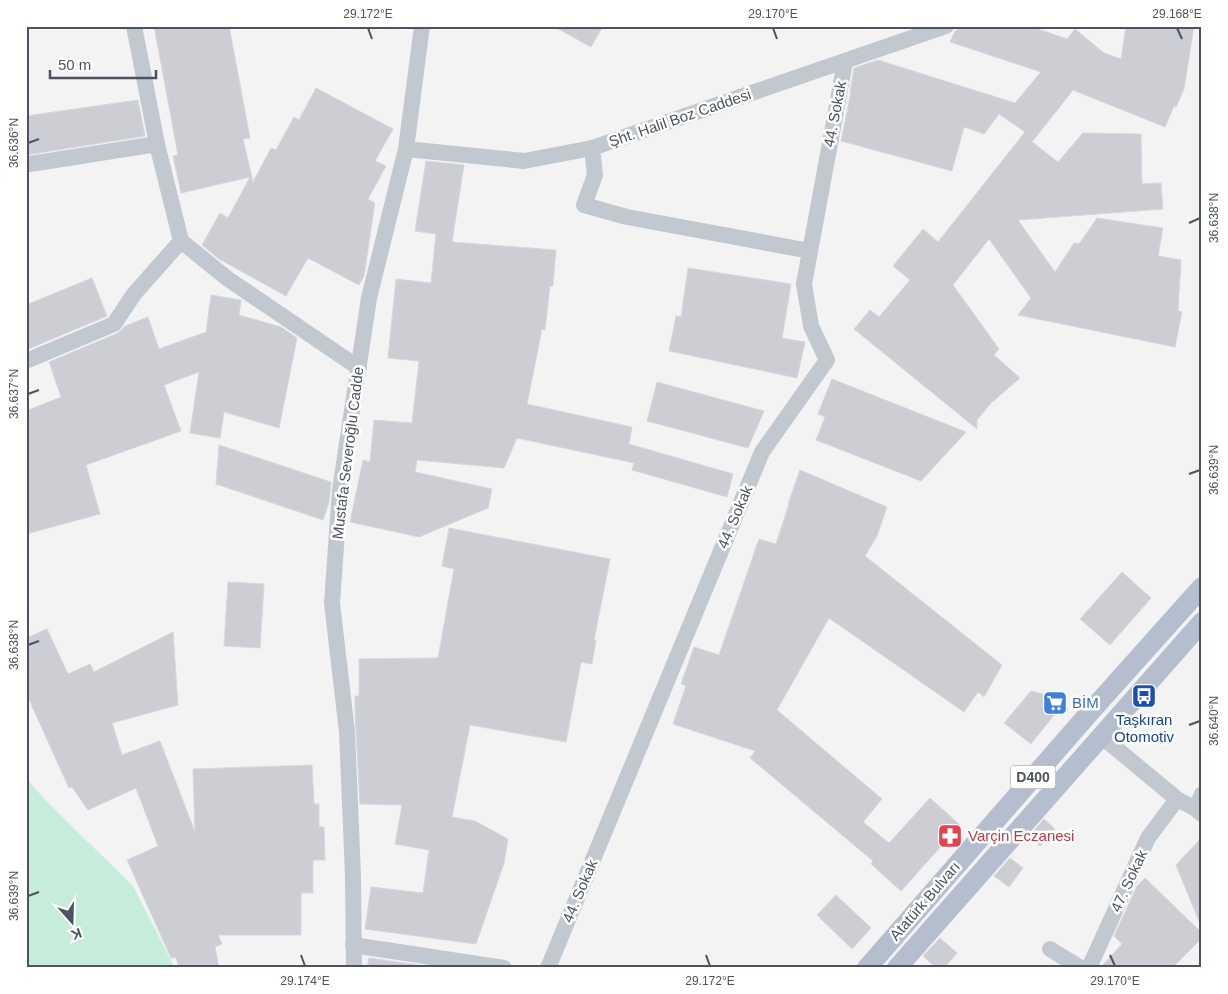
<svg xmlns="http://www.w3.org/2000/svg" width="1228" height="994" viewBox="0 0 1228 994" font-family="Helvetica,sans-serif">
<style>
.green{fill:#c6eddb}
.building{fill:#cdced4;stroke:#d7d8dd}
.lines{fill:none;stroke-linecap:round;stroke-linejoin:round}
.minor{stroke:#c2c8cf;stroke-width:16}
.major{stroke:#b5bece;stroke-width:20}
.ticks{fill:none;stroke:#4c535e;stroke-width:2}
.labels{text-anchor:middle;stroke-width:5;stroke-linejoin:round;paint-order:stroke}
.shield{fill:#fff;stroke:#82878e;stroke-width:1}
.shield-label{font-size:14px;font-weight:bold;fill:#4c535e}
.street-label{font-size:15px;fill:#4c535e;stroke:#fff}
.shop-label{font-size:15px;fill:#366cbe;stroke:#fff;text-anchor:start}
.transit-label{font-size:15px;fill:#164399;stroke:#fff}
.health-label{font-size:15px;fill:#be3a42;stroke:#fff;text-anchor:start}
.neatline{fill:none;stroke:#4c535e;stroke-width:2}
.ticks-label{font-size:12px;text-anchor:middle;fill:#4c535e}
</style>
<rect width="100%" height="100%" fill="#f4f3f3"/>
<!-- green -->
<polygon class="green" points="26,778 48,803 133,886 175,968 26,968"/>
<!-- building -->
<g class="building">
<polygon points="154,26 229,26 250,138 243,139 253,182 271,148 276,150 294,117 299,120 316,88 393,129 375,161 386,166 368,199 375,203 364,276 359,285 308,258 286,296 219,259 202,245 220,213 228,218 250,177 181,193 173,156 178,155"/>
<polygon points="553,26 603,26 591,47"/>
<polygon points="966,26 1029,26 1067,39 1075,29 1104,53 1121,59 1126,26 1194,26 1184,89 1176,107 1174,106 1165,127 1073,90 1032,142 1058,162 1083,133 1141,134 1142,184 1161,183 1163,209 1018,220 1055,272 1074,243 1079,244 1097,218 1163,228 1158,256 1181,260 1178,311 1182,312 1175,347 1018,315 1031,298 989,239 953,285 999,349 994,355 1020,378 990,404 977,420 977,429 854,329 870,310 879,317 910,280 893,266 923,229 938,242 1025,132 999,114 984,134 964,127 952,171 841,141 851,92 850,92 854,68 878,60 1015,103 1041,72 950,42 955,31"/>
<polygon points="138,100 145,136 26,155 26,116"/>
<polygon points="426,161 464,165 452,242 556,250 553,286 550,286 545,330 542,329 527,404 632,427 629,444 733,474 727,497 632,470 634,463 517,438 504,468 417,460 415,472 492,489 488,508 419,537 350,522 363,460 370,462 374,420 412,423 419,361 388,358 396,279 431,283 436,234 415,231"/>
<polygon points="688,268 791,284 782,338 805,342 797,378 669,351 676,316 681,317"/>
<polygon points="92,278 107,316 26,350 26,305"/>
<polygon points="211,295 241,300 239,315 281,327 297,338 279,428 224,412 220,438 190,433 199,372 164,385 181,431 86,465 100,514 26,534 26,411 61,397 49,362 118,333 125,326 148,317 159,349 206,332"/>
<polygon points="832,379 966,432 921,481 816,440 825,417 818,414"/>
<polygon points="657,382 764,411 748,448 647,421"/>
<polygon points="219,445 331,482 329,502 323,520 216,484"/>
<polygon points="800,470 887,507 877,536 865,556 1002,665 984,697 978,692 964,712 829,618 777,710 882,799 863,822 889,843 930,798 960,825 901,891 871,864 873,861 750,758 755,751 673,724 686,686 681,684 694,647 719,655 759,539 776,544 789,504 788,504"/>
<polygon points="449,528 610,559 594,640 596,640 592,664 581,662 566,742 470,725 452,817 475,821 508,839 504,863 476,944 365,929 371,887 423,893 429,850 395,844 402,805 360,804 355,713 355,696 359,696 359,659 438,658 454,569 442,566"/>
<polygon points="1122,572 1151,598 1110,645 1080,619"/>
<polygon points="228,582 264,584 260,648 224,646"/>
<polygon points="47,629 68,674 90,664 94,672 173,632 178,705 112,723 122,755 160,741 195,832 193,769 312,765 314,804 319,804 319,827 324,827 325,860 313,860 313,893 301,893 301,935 218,935 222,944 215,947 219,968 179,968 176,957 171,958 127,860 158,846 136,788 88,810 72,787 69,788 26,693 26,638"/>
<polygon points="1031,691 1066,700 1031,744 1004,723"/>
<polygon points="1044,819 1055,829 1040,846 1029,836"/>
<polygon points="1202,837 1202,926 1201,926 1176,865"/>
<polygon points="1010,858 1023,868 1009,887 994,876"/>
<polygon points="1145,878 1202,933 1202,938 1172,968 1100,968 1122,944 1114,936 1137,886"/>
<polygon points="836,895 871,928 852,949 817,915"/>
<polygon points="940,938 957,953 944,968 936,968 923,956"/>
<polygon points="369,958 433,967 433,968 367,968"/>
</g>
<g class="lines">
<!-- minor -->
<g class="minor">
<polyline points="134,26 157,144"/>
<polyline points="592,148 595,175 584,205 627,217 810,251"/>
<polyline points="406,149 524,161 592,148 946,26"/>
<polyline points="30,164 157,144 181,241 228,279 359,368"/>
<polyline points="26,361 114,324 134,294 181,241"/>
<polyline points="1101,736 1177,799 1196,809 1202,814"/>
<polyline points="1196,809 1202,794"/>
<polyline points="353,945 504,968"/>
<polyline points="1050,949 1081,968"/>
<polyline points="354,968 353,875 347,732 332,603 340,490 369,298 406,149 422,26"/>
<polyline points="548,968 762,452 827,360 811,326 804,284 845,62"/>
<polyline points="1089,968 1148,838 1177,799"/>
</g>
<!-- major -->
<g class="major">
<polyline points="867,968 1091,711 1202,587"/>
<polyline points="897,968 1202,622"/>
</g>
</g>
<!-- ticks -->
<path class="ticks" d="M368 28 372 39M773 28 777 39M1177 28 1182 39M28 143 39 139M1189 223 1200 218M28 394 39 390M1189 474 1200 470M28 645 39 641M1189 725 1200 721M28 896 39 892M301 955 305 966M706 955 710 966M1110 955 1115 966"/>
<!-- icons -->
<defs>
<symbol id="bus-square" viewBox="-11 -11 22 22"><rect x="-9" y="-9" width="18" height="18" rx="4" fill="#1a4fb4" stroke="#fff"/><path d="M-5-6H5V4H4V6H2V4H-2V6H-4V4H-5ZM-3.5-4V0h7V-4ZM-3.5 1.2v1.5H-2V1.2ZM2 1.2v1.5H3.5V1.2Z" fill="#fff"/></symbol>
<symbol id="supermarket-square" viewBox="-11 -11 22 22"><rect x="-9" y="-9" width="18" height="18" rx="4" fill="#3f7fe0" stroke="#fff"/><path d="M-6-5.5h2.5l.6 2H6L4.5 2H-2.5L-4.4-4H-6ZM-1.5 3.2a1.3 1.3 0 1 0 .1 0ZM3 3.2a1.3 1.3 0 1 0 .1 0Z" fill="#fff"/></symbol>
<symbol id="pharmacy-square" viewBox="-11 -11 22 22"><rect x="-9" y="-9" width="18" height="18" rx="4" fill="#e0444e" stroke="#fff"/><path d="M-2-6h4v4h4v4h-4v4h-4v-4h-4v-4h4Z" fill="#fff"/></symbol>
</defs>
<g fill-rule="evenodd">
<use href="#bus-square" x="1130" y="682" width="28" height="28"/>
<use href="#supermarket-square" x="1041" y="689" width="28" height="28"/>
<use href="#pharmacy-square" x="936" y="822" width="28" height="28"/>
</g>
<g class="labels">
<!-- shield labels -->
<rect class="shield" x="1010.5" y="765.5" width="45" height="23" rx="4"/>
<g class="shield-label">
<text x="1033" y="782">D400</text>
</g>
<!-- street labels -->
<g class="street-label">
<text transform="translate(835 114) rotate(-79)" y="5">44. Sokak</text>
<text transform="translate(680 118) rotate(-19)" y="5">Şht. Halil Boz Caddesi</text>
<text transform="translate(348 453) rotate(-83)" y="5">Mustafa Severoğlu Cadde</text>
<text transform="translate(735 517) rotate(-67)" y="5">44. Sokak</text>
<text transform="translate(1129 881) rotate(-65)" y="5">47. Sokak</text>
<text transform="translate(580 891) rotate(-67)" y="5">44. Sokak</text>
<text transform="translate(925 901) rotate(-49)" y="5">Atatürk Bulvarı</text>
</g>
<!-- shop labels -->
<g class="shop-label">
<text x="1072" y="708">BİM</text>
</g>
<!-- transit labels -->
<g class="transit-label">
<text x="1144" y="725">Taşkıran<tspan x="1144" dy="17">Otomotiv</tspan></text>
</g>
<!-- health labels -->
<g class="health-label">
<text x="968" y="841">Varçin Eczanesi</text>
</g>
</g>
<!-- border -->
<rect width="1228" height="994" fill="none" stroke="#ffffff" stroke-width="55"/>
<!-- north arrow -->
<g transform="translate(72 922) rotate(160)" stroke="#ffffff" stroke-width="4" paint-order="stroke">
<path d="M0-4L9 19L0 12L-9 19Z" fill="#4c535e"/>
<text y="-8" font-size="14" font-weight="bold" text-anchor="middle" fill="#4c535e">K</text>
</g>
<!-- scale -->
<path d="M50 70v8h106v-8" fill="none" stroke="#4c535e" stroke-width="2.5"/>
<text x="58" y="70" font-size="15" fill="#4c535e" stroke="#ffffff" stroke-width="4" paint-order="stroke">50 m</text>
<rect x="28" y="28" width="1172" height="938" class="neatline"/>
<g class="ticks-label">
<text x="368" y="18">29.172°E</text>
<text x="773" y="18">29.170°E</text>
<text x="1177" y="18">29.168°E</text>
<text transform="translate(14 143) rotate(-90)" y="4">36.636°N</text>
<text transform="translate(1214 218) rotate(-90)" y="4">36.638°N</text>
<text transform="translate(14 394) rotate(-90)" y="4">36.637°N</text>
<text transform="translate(1214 470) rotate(-90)" y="4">36.639°N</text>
<text transform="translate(14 645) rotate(-90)" y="4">36.638°N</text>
<text transform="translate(1214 721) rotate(-90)" y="4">36.640°N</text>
<text transform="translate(14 896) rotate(-90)" y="4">36.639°N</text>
<text x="305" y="985">29.174°E</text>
<text x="710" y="985">29.172°E</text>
<text x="1115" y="985">29.170°E</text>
</g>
</svg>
